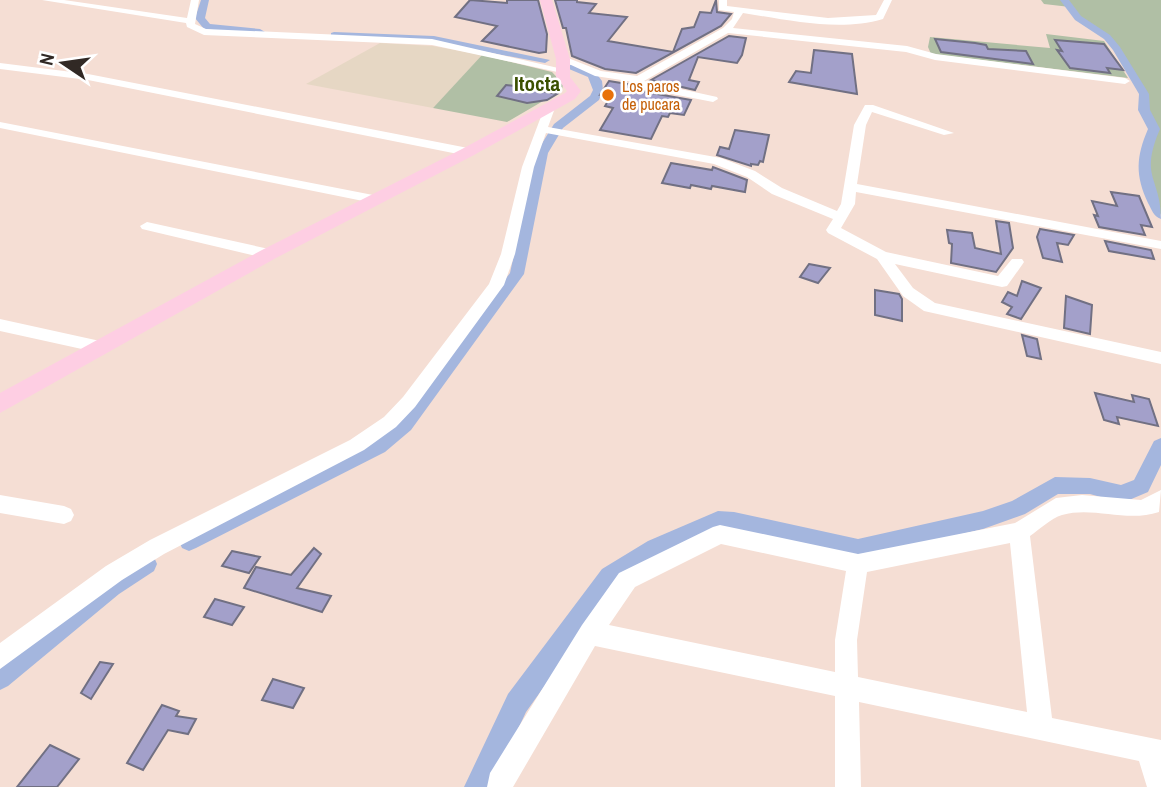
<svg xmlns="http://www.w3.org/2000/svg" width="1161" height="787" viewBox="0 0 1161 787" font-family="'Archivo Narrow',sans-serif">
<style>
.education{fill:#e6d7c4}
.green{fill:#b0bfa5}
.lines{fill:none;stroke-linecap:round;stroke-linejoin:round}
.canal{fill:#a4b6de;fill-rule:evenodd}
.building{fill:#a3a0ca;stroke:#717083;stroke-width:2}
.minor{fill:#fff;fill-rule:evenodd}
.major{fill:#fecee3;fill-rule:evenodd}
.food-dot{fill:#e8710a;stroke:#fff;stroke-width:2.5}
.labels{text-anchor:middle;stroke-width:5;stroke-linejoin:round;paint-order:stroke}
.far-food-label{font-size:16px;fill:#c56008;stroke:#fff;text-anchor:start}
.far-district-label{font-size:21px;font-weight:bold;fill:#3b5000;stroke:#fff}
</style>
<rect width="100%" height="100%" fill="#f5ded4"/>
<!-- education -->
<polygon class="education" points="380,43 433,46 482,55 433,108 306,84"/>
<!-- green -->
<g class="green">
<path d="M1041 0H1161V215C1143 178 1135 169 1154 129L1144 110V94L1117 49 1107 37 1078 18 1070 7 1044 4Z"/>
<polygon points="1046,34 1104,41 1128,78 931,54 928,47 930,37 1050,48"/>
<polygon points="482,55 552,72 563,84 562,90 507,122 433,108"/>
</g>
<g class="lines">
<!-- canal -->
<g class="canal">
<polygon points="201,0 209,0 205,18 210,24 260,29 265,32 260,35 204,29 195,18"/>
<path d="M1060 0H1069L1081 16 1110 35 1120 47 1149 94 1150 110 1160 129C1139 178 1161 177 1161 219 1153 216 1152 210 1148 203 1135 175 1136 157 1148 129L1138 110 1139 94 1113 50 1104 39 1075 20Z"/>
<polygon points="334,32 434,36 550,60 545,63 434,42 331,37 331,33"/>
<polygon points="569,65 577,65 596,73 602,81 603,90 599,100 563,128 548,153 524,274 411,430 385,452 196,548 189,551 182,548 179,541 182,534 371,442 399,420 510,273 536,153 554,124 590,96 593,90 588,77 569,69"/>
<polygon points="1161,438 1161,465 1148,492 1122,503 1090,494 1058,494 1025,514 983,529 858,559 720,529 662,555 618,583 526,712 491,787 464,787 508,694 602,569 648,541 718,511 734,512 858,539 983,511 1012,501 1055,477 1090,478 1121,485 1134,480 1154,441"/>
<polygon points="146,554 154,557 157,564 154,571 119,594 8,686 0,690 0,663 103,580"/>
</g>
</g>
<!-- building -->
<g class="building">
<polygon points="470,0 507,3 507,0 538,0 547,34 546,52 539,53 482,41 497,26 455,17"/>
<polygon points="555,0 577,0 577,2 596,4 589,13 627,17 608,41 673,52 682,29 694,27 700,12 711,13 716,0 717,12 731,14 721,26 636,73 605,69 572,56 566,28 563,28"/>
<polygon points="729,36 746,38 742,55 737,63 698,57 689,80 699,82 695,90 651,80"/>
<polygon points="935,39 975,43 986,45 988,49 1026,51 1033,64 941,52"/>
<polygon points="1055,40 1104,44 1123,70 1107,68 1110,73 1070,68 1057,50 1062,51"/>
<polygon points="814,50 852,54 857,94 789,82 796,71 811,73"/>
<polygon points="609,81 627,84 646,92 691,100 684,115 670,113 668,117 662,116 651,139 600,130 613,108 605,106 611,96 600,95"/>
<polygon points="506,85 516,86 557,94 547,100 527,103 497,96"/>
<polygon points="735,130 769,135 763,162 760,161 758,165 751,164 751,166 717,155 720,147 729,149"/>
<polygon points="671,163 712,170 713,167 747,180 745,192 712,186 711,189 691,185 690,188 662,183"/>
<polygon points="1111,192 1139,196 1152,227 1141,225 1145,235 1099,227 1094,215 1098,216 1092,201 1117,206"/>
<polygon points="996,221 1009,223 1013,248 996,272 951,263 952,244 949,243 947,230 972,233 975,248 1001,254"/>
<polygon points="1040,229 1074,235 1068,245 1057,243 1062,262 1043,258 1037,237"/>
<polygon points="1105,241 1151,250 1154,259 1109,251"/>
<polygon points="809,264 830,268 818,283 800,277"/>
<polygon points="1022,281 1041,288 1021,319 1007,314 1012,307 1002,302 1008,292 1017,296"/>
<polygon points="875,290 899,294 902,299 902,321 875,315"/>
<polygon points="1066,296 1092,305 1090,334 1064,328"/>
<polygon points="1022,335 1037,339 1041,359 1027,356"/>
<polygon points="1095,393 1134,402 1132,395 1149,399 1158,426 1117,417 1119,424 1104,420"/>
<polygon points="314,548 321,554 297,588 331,596 322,612 244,588 256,567 291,575"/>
<polygon points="232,551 260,557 249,573 222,566"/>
<polygon points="215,599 244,607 232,625 204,617"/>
<polygon points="100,662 113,664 91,699 81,693"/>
<polygon points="273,679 304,688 293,708 262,700"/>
<polygon points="162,705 179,711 176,716 196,719 188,734 168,730 143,770 127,763"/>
<polygon points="50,745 79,759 57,787 17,787"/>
</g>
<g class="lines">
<!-- minor -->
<g class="minor">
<polygon points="42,0 64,0 187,18 191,0 199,0 195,24 206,29 432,39 567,70 562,73 432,45 204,35 187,27 186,23"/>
<path d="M719 0H727V6L828 18 876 15 884 0H892L883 19C839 32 788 20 743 13L733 28 907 46 936 54 1125 78 1130 81 1125 84 935 60 906 52 728 33 644 81 717 97 718 99 713 102 647 89 628 81 595 76 558 59 563 56 601 71 637 76 723 28 732 19 734 12 719 10Z"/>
<polygon points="0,63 88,74 468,148 474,152 468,156 88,80 0,69"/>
<polygon points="865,105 873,105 954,133 944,135 872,112 866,125 857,184 1161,241 1161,249 856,192 855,204 841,228 886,252 998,276 1012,259 1022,259 1024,262 1022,265 1007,286 1002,287 895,264 913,288 935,303 1161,352 1161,364 924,311 903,296 877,259 828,233 826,230 833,219 772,194 747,177 714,164 546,133 534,167 515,254 504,285 415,407 396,427 364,450 164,554 122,580 0,669 0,643 106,566 150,540 350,440 384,417 403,397 489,284 501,254 522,167 545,106 555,108 548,127 721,158 755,171 782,188 837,211 841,204 854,125"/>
<polygon points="0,122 373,195 380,199 373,203 0,128"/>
<polygon points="147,222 269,249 276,254 269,259 142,229 140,226"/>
<polygon points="0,319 100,341 108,347 100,353 0,331"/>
<path d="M1161 490 1159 512C1126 523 1094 506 1062 515 1051 518 1039 530 1030 536L1052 718 1161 740V787H1147L1139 761 859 702 861 787H835V696L595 646 513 787H487L490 773 582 625 619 573 713 527 720 525 858 554 1015 523 1056 498 1082 495 1141 500ZM1010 543 1027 712 858 677 857 640 867 572ZM721 544 846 571 835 640V672L609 625 635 587Z"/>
<polygon points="0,495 64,506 71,509 74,515 71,521 64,524 0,513"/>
</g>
<!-- major -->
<polygon class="major" points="540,0 552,0 570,59 570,77 581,91 575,99 474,155 276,258 0,413 0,393 262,250 462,149 565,93 567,91 556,77 556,59"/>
</g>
<!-- markers -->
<circle class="food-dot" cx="608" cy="95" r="7"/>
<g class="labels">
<!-- far-food labels -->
<g class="far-food-label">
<text x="622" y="92">Los paros<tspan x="622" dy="18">de pucara</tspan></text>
</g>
<!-- far-district labels -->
<g class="far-district-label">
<text x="537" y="91">Itocta</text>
</g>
</g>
<!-- north arrow -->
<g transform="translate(63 63) rotate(283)" stroke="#ffffff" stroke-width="5" paint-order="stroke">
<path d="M0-5L12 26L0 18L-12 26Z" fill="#312925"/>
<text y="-10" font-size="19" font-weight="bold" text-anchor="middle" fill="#312925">N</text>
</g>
</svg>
